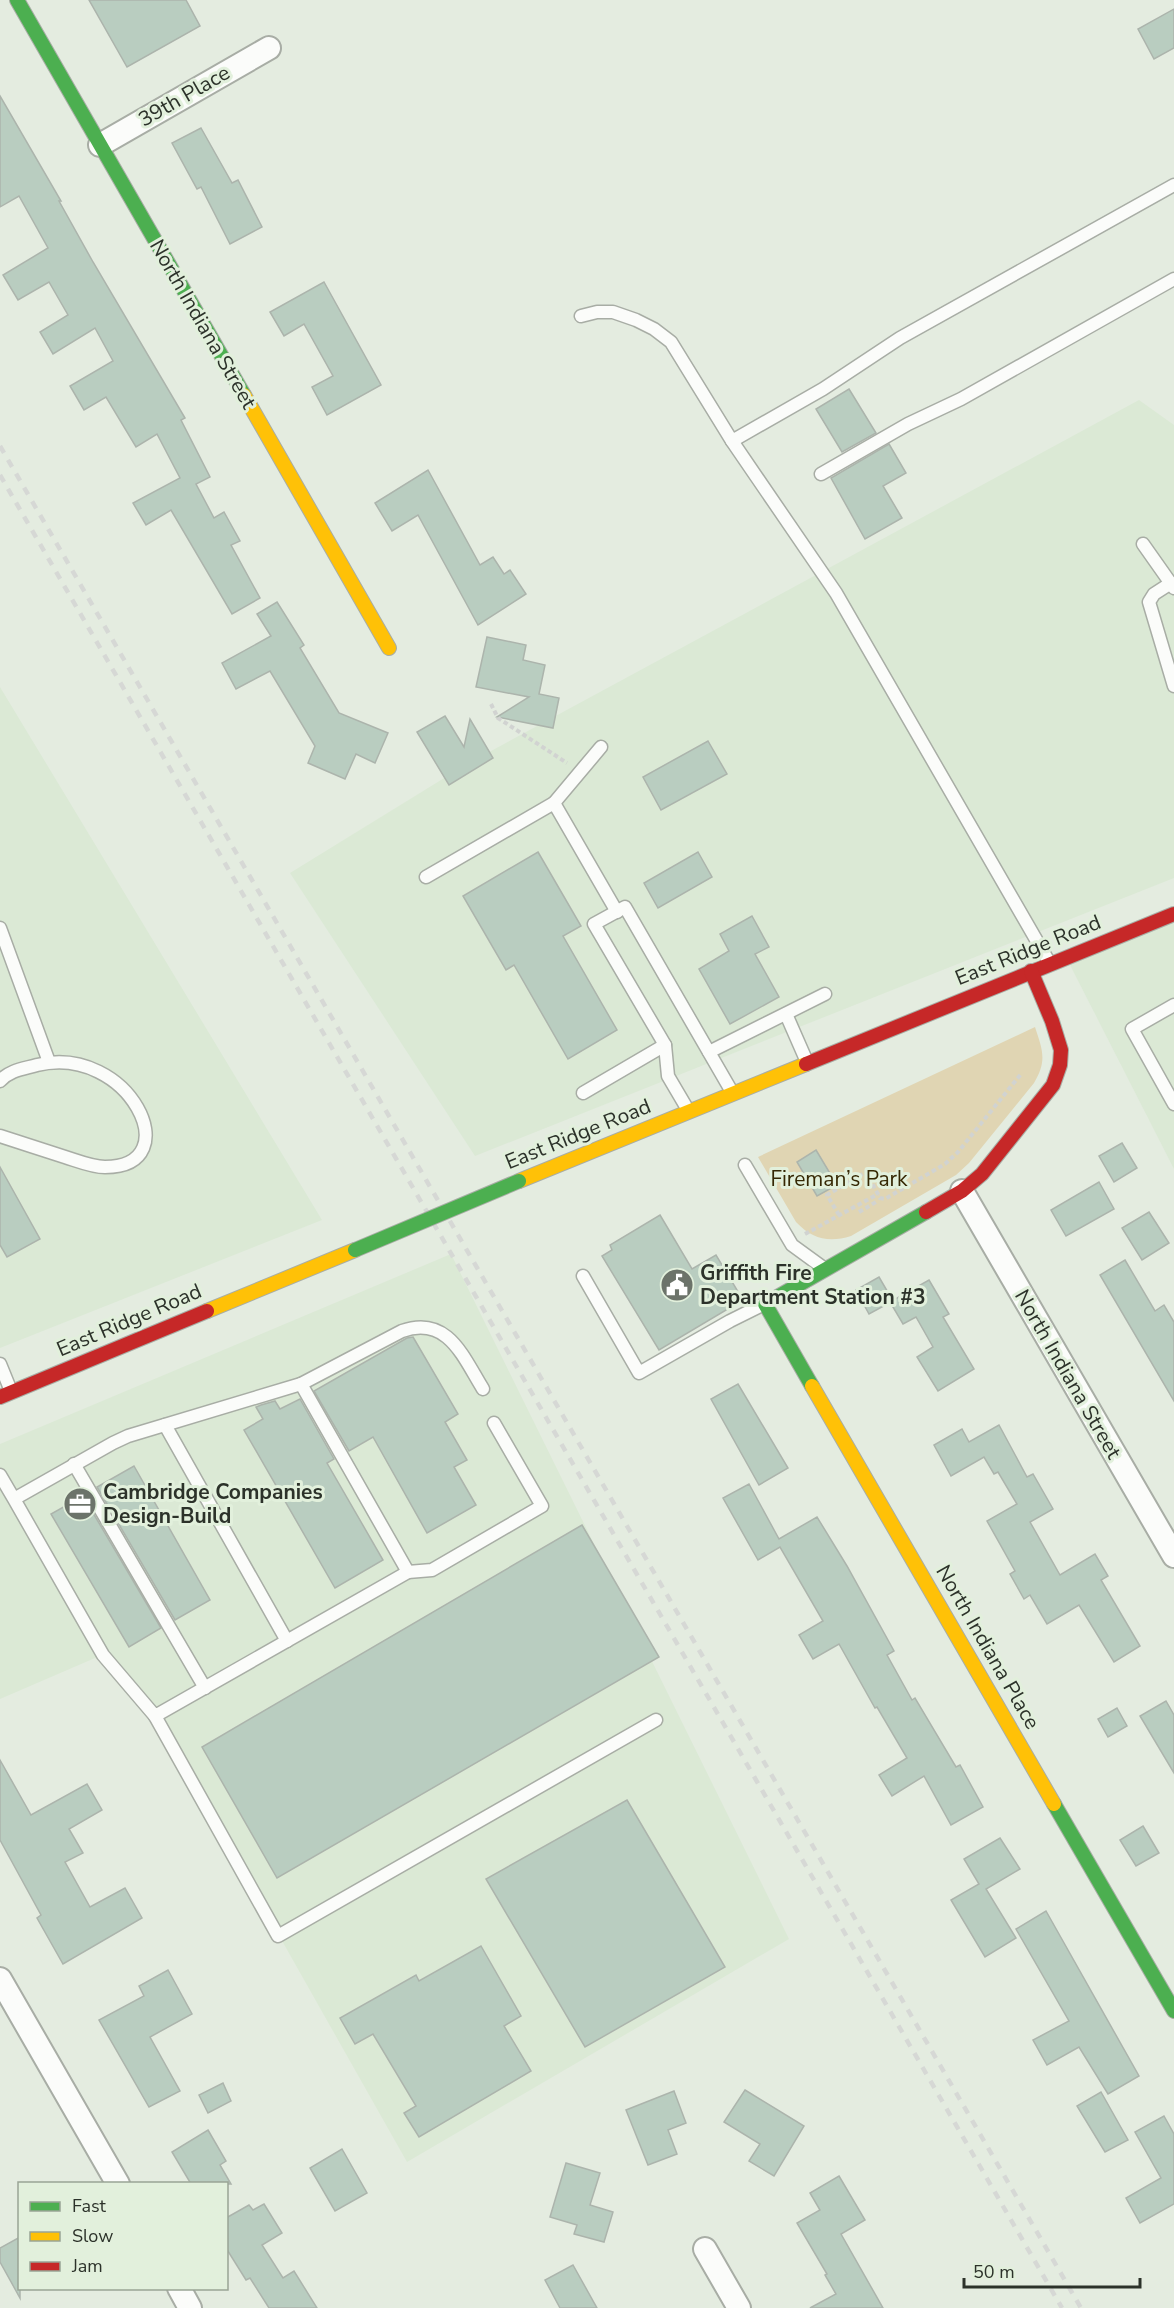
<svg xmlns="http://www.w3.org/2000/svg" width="1174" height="2308" viewBox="0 0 1174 2308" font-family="'Nunito Sans',sans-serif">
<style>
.built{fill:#dbe9d5}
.green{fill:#e0d5b3}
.building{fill:#b9cdc0;stroke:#acb4ac;stroke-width:1.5}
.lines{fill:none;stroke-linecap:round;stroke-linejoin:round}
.lane-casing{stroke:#a8ada5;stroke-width:15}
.street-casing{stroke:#a8ada5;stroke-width:26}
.fast-casing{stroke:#a8ada5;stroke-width:16}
.slow-casing{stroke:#a8ada5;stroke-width:16}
.jam-casing{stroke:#a8ada5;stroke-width:16}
.path{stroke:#d1d3d1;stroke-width:4;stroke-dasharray:4.5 3;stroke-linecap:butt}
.lane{stroke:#fbfcfa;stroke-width:12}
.street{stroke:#fbfcfa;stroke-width:22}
.fast{stroke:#4caf50;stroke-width:14}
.slow{stroke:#ffc107;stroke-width:14}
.jam{stroke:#c62828;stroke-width:14}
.rail{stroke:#d6d8d5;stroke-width:4.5;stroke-dasharray:8 8;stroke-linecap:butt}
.fast-bridge-casing{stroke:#a8ada5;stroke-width:16;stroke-linecap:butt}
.fast-bridge{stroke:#4caf50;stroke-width:14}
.labels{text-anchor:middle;stroke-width:6;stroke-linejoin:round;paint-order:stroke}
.street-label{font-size:21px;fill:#2c322a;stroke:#e2f0dc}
.park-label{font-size:21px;fill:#352703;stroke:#e2f0dc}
.poi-label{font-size:21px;font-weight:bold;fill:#2c322a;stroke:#e2f0dc;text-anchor:start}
</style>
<rect width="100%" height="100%" fill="#e4ece0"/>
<!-- built -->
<g class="built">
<polygon points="1139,400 1174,425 1174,878 475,1156 290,873 467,764"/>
<polygon points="0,687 322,1220 0,1348"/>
<polygon points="1174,922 1174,1169 1069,963"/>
<polygon points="451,1254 789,1939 407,2162 155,1716 102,1655 0,1699 0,1444"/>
</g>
<!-- green -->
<path class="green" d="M1035 1027C1043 1051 1047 1061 1034 1083L969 1163 956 1175 851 1236C829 1243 812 1239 796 1222L758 1157Z"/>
<!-- building -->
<g class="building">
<polygon points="89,0 186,0 200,26 127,67"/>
<polygon points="1174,9 1174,48 1154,59 1138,29"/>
<polygon points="0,96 61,201 59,201 93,262 185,418 181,420 210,477 196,484 214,518 224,512 240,541 231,545 260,598 232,614 171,510 146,525 133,503 180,478 157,434 136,447 106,397 84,410 70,386 113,361 95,328 53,354 40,332 68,315 49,282 18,300 3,275 48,248 19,196 0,207"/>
<polygon points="201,128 232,183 238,180 262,227 230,244 201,187 197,189 172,143"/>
<polygon points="324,282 381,385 327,415 312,387 333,376 304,324 284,336 270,312"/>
<polygon points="849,389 876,433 842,452 816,409"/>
<polygon points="889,444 906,473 883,486 902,518 865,539 831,478"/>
<polygon points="428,470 480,565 493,557 504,574 510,570 526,594 478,625 418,515 392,531 375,503"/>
<polygon points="277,602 304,645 300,648 339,713 388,733 375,763 356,754 345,779 308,763 315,746 270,671 236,689 222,663 271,636 257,614"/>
<polygon points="487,637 526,645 523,660 545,665 539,694 559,698 553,728 497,717 529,697 476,687"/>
<polygon points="445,716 464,747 470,719 493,758 449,785 417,732"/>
<polygon points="708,741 727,774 661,810 643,777"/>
<polygon points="538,852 581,926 563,936 617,1030 568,1059 514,965 506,970 463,896"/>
<polygon points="698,852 712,877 658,908 644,883"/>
<polygon points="752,916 769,947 755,954 779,997 730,1024 699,969 729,951 720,934"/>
<polygon points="1122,1143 1137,1168 1114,1182 1099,1156"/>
<polygon points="816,1150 837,1185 817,1196 797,1162"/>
<polygon points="0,1167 40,1239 7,1257 0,1245"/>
<polygon points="1099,1182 1114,1209 1066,1236 1051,1210"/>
<polygon points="1149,1212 1169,1243 1142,1260 1122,1228"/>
<polygon points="660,1215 692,1269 716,1255 743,1300 659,1350 602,1256 612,1250 610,1245"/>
<polygon points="1125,1260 1155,1311 1164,1305 1174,1322 1174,1401 1100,1275"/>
<polygon points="879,1277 893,1301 869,1314 856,1290"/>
<polygon points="929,1280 949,1314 943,1317 974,1369 938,1391 917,1357 933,1347 916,1317 903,1324 890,1302"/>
<polygon points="413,1337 458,1414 445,1422 467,1460 454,1467 476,1505 427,1533 373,1437 349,1451 314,1391 407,1338"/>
<polygon points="738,1384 788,1468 759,1485 711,1399"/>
<polygon points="300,1399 334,1459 327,1463 383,1560 335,1588 244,1430 263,1419 256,1407 261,1405 275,1401 280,1409"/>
<polygon points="999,1425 1027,1477 1033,1474 1053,1509 1030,1522 1060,1575 1095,1554 1108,1576 1101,1580 1140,1646 1114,1662 1079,1605 1047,1624 1030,1595 1024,1599 1010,1574 1015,1571 987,1521 1017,1504 998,1472 994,1474 984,1457 951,1476 934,1445 962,1429 969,1442"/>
<polygon points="134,1466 210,1600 175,1620 97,1487"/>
<polygon points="749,1484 779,1539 817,1517 847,1566 894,1651 887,1655 912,1700 915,1698 956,1767 960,1765 983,1807 951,1825 924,1776 892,1796 879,1775 907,1758 877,1707 875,1708 839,1644 813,1659 799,1635 823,1621 780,1547 758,1560 723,1498"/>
<polygon points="83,1496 161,1628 129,1647 51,1514"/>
<polygon points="582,1525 659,1657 277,1878 202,1747"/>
<polygon points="1166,1701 1174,1715 1174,1773 1140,1716"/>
<polygon points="1117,1708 1127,1726 1108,1737 1098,1719"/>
<polygon points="0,1760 31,1815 87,1784 102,1810 69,1829 83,1853 65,1862 90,1907 125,1888 142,1918 63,1964 37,1918 41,1915 0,1840"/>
<polygon points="627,1800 725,1967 585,2047 486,1879"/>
<polygon points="1143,1826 1159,1853 1136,1866 1120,1840"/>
<polygon points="1000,1838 1020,1869 986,1889 1016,1938 985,1957 951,1900 979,1884 964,1859"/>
<polygon points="1046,1911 1139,2076 1108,2094 1079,2047 1047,2065 1033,2040 1069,2021 1016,1929"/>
<polygon points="481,1946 521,2016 504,2026 531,2071 419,2137 404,2113 416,2106 373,2034 355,2044 340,2018 416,1975 419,1981"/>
<polygon points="168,1970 192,2014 150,2037 180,2091 149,2107 99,2020 144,1996 139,1986"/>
<polygon points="223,2083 231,2101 208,2113 199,2095"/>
<polygon points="745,2090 804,2126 774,2176 749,2161 760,2144 724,2122"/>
<polygon points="674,2091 686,2123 668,2130 677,2154 648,2165 626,2110"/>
<polygon points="1101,2092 1128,2140 1105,2152 1077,2106"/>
<polygon points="1164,2116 1174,2134 1174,2204 1140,2223 1126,2198 1161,2178 1135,2132"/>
<polygon points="208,2130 226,2161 220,2165 231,2184 191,2184 172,2152"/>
<polygon points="342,2149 367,2193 335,2211 310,2168"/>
<polygon points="566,2163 600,2173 590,2205 613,2212 604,2242 574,2234 577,2225 550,2217"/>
<polygon points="839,2176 865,2220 841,2234 883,2308 810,2308 836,2294 825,2275 827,2274 797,2223 820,2210 810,2193"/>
<polygon points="264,2204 282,2233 262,2245 283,2278 294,2271 317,2308 269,2308 250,2278 246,2280 226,2248 226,2218 249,2205 253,2210"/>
<polygon points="20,2237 20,2298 0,2262 0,2248"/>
<polygon points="573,2265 597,2308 560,2308 545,2280"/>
</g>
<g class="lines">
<defs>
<g id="lane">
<polyline points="581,316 597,312 613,312 636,320 654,329 671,342 732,441 836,593 1049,962"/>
<polyline points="732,441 823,389 900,338 1174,185"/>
<polyline points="821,474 908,424 961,399 1174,279"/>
<polyline points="1143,544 1174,588"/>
<polyline points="1171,583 1154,594 1149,602 1174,686"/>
<polyline points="554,803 601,747"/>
<polyline points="426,877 554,803 617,912"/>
<polyline points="0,928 49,1062"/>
<polyline points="1174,1005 1132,1029 1174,1104"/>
<polyline points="786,1014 807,1062"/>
<polyline points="709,1052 825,994"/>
<path d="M0 1081C10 1070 23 1069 37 1065 129 1043 190 1167 105 1167 92 1167 78 1161 65 1157 43 1150 22 1143 0 1136"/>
<polyline points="583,1093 665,1045"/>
<polyline points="688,1110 668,1076 665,1045 594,924 625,907 732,1092"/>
<polyline points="745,1165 792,1245 825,1269"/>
<polyline points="583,1276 639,1373 730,1321 764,1304"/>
<polyline points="0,1364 11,1391"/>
<path d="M301 1384 402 1331C448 1315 463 1357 483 1389"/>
<polyline points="165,1425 287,1641"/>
<polyline points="74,1464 205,1688"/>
<polyline points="0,1475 14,1499 103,1655 155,1716 408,1572 301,1384 128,1436 113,1443 14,1499"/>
<polyline points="408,1572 432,1570 542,1506 494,1423"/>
<polyline points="155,1716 278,1936 656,1720"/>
</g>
<g id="street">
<polyline points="100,145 269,48"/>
<polyline points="962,1191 1174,1556"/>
<polyline points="0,1979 118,2184"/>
<polyline points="705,2249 739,2308"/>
<polyline points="179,2288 190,2308"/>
</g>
<g id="fast">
<polyline points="17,0 244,395"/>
<polyline points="812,1386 765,1304 926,1212"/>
<polyline points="1054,1804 1174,2011"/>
</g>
<g id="slow">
<polyline points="244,395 389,648"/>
<polyline points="519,1181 806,1064"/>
<polyline points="207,1311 355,1250"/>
<polyline points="812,1386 1054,1804"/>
</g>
<g id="jam">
<polyline points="806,1064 1174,914"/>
<polyline points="926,1212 962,1191 982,1174 1053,1085 1060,1065 1061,1050 1052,1021 1031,971"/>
<polyline points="0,1397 207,1311"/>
</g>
</defs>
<!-- lane casing -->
<use href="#lane" class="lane-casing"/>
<!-- street casing -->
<use href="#street" class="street-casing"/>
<!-- fast casing -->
<use href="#fast" class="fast-casing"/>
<!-- slow casing -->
<use href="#slow" class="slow-casing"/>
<!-- jam casing -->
<use href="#jam" class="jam-casing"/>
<!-- path -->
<g class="path">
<polyline points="491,704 498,718 567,763"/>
<polyline points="859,1212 876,1202"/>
<polyline points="839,1215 827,1195 866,1172 880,1198 885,1199 945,1164 958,1152 1021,1074"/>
<polyline points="805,1234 878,1194"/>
</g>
<!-- lane -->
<use href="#lane" class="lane"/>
<!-- street -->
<use href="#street" class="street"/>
<!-- fast -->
<use href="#fast" class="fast"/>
<!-- slow -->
<use href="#slow" class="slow"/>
<!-- jam -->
<use href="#jam" class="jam"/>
<!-- rail -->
<g class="rail">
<polyline points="0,446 1081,2308"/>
<polyline points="0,475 1062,2308"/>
</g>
<defs>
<polyline id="fast-bridge" points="355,1250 519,1181"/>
</defs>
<!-- fast-bridge casing -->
<use href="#fast-bridge" class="fast-bridge-casing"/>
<!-- fast-bridge -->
<use href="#fast-bridge" class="fast-bridge"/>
</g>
<!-- icons -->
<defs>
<symbol id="civic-disc" viewBox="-11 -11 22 22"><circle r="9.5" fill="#6c736a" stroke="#e2f0dc"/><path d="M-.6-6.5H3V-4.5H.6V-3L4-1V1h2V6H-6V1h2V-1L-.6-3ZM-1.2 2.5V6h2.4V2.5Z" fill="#fff"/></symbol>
<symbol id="office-disc" viewBox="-11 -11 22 22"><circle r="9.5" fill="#6c736a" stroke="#e2f0dc"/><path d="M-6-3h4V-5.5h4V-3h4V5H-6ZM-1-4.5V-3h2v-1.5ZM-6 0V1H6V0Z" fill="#fff"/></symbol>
</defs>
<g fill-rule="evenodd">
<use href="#civic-disc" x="658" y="1266" width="38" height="38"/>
<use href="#office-disc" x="61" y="1485" width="38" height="38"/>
</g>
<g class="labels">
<!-- street labels -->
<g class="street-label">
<text transform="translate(184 96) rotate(-30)" y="7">39th Place</text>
<text transform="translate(203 324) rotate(60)" y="7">North Indiana Street</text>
<text transform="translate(1028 950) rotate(-22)" y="7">East Ridge Road</text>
<text transform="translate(578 1134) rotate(-22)" y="7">East Ridge Road</text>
<text transform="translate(129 1320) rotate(-23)" y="7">East Ridge Road</text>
<text transform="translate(1068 1374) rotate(60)" y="7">North Indiana Street</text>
<text transform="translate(988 1647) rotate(60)" y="7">North Indiana Place</text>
</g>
<!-- park labels -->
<g class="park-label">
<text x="839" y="1186">Fireman’s Park</text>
</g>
<!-- poi labels -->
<g class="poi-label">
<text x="700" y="1280">Griffith Fire<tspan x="700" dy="24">Department Station #3</tspan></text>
<text x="103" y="1499">Cambridge Companies<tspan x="103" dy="24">Design-Build</tspan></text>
</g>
</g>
<!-- legend -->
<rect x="18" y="2182" width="210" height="108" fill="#e2f0dc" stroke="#99a495" stroke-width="1.5"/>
<rect x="30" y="2202" width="30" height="9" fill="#4caf50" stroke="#99a495" stroke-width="1.5"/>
<text x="72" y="2212" font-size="18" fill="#2c322a">Fast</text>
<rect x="30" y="2232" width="30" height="9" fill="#ffc107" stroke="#99a495" stroke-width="1.5"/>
<text x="72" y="2242" font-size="18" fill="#2c322a">Slow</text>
<rect x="30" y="2262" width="30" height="9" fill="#c62828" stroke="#99a495" stroke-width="1.5"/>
<text x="72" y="2272" font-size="18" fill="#2c322a">Jam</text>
<!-- scale -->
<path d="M964 2278v9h176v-9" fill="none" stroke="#2c322a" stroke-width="3"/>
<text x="973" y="2278" font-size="18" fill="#2c322a" stroke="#e2f0dc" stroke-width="4.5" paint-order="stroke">50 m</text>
</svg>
